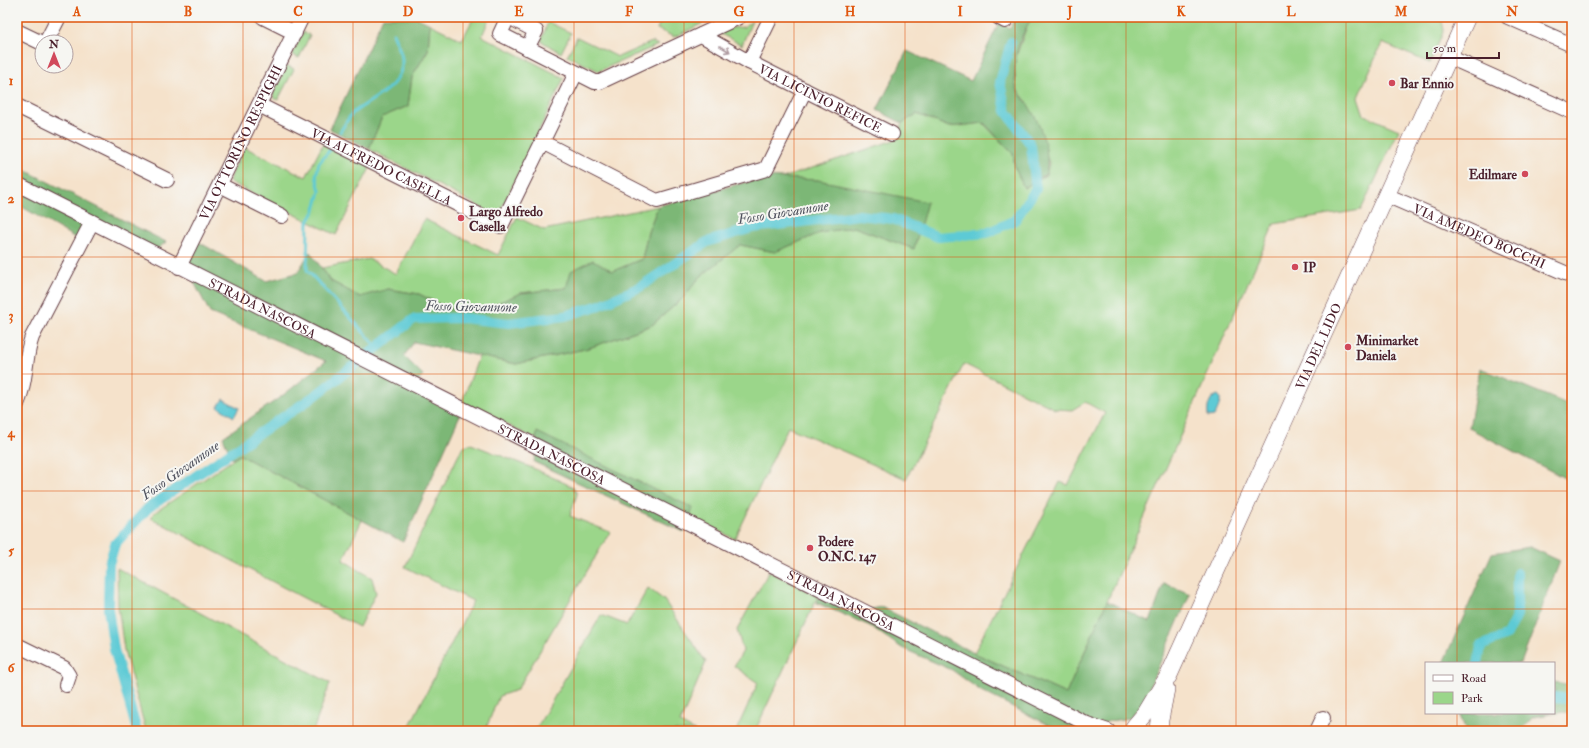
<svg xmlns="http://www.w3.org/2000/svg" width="1589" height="748" viewBox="0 0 1589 748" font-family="'IM FELL Double Pica',serif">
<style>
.green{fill:#9bd68a;stroke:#727a5a}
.forest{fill:#7cb776;stroke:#636b50}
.water{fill:#5dcad5;stroke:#547480}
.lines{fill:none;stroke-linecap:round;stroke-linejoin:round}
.stream{stroke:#5dcad5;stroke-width:3}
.canal{stroke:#5dcad5;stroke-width:10}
.minor-casing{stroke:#643c43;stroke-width:16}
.major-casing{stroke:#643c43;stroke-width:18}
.minor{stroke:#fff;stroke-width:14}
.major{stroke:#fff;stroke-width:17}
.oneway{stroke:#ae9aa0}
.grid{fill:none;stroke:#e0560e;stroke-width:1;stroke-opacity:0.55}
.poi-dot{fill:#d1495b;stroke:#f6f6f2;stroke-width:1.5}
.labels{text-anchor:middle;stroke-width:4;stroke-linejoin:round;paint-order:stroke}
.poi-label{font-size:13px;font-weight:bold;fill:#4a1f2b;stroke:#f6f6f2;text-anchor:start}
.street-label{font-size:13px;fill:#4a1f2b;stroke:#f6f6f2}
.water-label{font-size:14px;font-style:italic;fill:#50525e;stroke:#f6f6f2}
.neatline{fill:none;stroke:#e0560e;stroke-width:1.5}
.grid-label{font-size:13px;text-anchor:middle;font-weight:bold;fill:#e0560e}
</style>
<rect width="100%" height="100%" fill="#f6f6f2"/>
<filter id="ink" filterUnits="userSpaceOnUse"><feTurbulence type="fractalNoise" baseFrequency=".025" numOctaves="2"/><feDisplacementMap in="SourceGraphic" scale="8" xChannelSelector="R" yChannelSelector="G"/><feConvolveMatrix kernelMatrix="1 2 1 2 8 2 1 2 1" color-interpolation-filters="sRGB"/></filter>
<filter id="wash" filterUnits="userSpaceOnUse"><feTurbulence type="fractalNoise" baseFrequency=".012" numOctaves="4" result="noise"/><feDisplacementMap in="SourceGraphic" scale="16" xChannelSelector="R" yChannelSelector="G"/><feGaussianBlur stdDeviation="0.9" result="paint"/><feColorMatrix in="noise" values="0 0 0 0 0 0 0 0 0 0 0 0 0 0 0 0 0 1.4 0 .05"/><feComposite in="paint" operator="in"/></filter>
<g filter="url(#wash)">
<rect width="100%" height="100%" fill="#f5e2cb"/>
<!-- green -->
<g class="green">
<polygon points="474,17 490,17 482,36 564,78 498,216 369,149 382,117 408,106 412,77 428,50 430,24 462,40"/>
<polygon points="663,17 716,17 674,37 657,29"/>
<polygon points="1033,17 1441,17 1444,30 1430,63 1382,43 1358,97 1364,115 1399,130 1361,210 1274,224 1066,694 974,653 1060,482 1068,485 1105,413 1085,402 1072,410 1055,409 964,364 906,479 788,427 735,539 462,402 479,356 516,364 589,348 652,325 682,299 700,277 740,245 775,252 820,233 854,227 914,249 818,180 780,179 897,139 902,123 917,114 949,127 983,123 1013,154 1015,168 1024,188 1046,175 1049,163 1027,102 1016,88 1014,62 1028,23"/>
<polygon points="752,21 742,45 719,33 730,28 744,27"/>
<polygon points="548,22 571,33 561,53 541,41"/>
<polygon points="303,32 310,35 299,58 292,55"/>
<polygon points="577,37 618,57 652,42 658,45 599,71 567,56"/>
<polygon points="286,65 294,69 278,100 274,98 273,94"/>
<polygon points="324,142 371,166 336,235 230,182 229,180 244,147 306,177"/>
<polygon points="658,206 648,232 642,259 613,271 566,288 521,293 486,308 449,309 419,294 388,289 360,297 331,281 322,268 369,259 396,274 424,219 498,255 517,217 544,230"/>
<polygon points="471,444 535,469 573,487 577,494 570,516 610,532 517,690 499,696 485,731 407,731 473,601 405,567 460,452 463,446"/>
<polygon points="240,455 362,520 343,560 372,578 376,593 359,627 151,518 154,513"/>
<polygon points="117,568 330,683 313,731 146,731 124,650 118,606"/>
<polygon points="769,571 818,596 755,731 736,731 758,683 734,666 743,651 737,630"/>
<polygon points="648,588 664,600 706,662 680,723 695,731 535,731 601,615 627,625"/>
</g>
<!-- forest -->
<g class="forest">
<polygon points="383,17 416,17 430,24 428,50 412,77 408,106 382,117 369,149 330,129"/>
<path d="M1015 17H1033C1020 33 1011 66 1016 87 1017 92 1023 97 1026 102 1040 121 1051 152 1046 174L1024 188 1015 168 1013 154 984 123 949 127 917 114 902 123 877 110 907 51 971 81 999 23 1010 28Z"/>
<polygon points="17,166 166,242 156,250 100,222 77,239 17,204"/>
<polygon points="765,177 818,180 927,202 914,249 854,227 820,233 775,252 740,245 700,277 682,299 652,325 589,348 516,364 414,342 404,356 423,375 409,390 460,415 403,542 240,455 232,459 223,437 282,396 326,361 210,313 185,265 197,241 266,281 297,273 310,252 331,281 360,297 388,289 419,294 449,309 486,308 521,293 566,288 571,271 593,260 613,271 642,259 648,232 658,206"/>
<polygon points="1480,368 1572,406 1572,482 1469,428"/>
<polygon points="537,432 693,508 684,532 534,462"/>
<polygon points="1530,547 1560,561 1521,663 1443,663 1492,553"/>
<polygon points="1164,583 1190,594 1142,704 1130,717 1124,719 1109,721 1099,726 1083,720 1081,731 1067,731 1047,724 981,691 952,670 902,648 870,626 817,603 818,596 854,613 881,607 974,653 1066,694 1107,601 1150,622"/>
<polygon points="1554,682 1572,685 1572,714 1564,712 1533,717 1520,731 1466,731 1459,713 1554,713"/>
</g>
<!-- water -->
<g class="water">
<path d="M1218 395 1220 397C1221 402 1217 412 1214 416L1208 417C1207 408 1208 398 1218 395Z"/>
<polygon points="223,399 239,408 234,417 218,407"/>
</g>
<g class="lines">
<!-- stream -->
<g class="stream">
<path d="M340 132C344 126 349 116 354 112 371 99 405 86 402 59 401 51 396 41 393 33"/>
<polyline points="333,146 319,163 316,176 320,191 315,210 308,222 307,270 378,348"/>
<polyline points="929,731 930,727"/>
</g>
<!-- canal -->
<g class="canal">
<polyline points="1478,663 1481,646 1507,635 1517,615 1517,573"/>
<polyline points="1554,697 1572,699"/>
<polyline points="137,731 114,649 108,609 109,564 115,544 148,508 316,395 414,319 462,318 509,323 565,316 600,305 640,287 707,242 752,228 859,215 893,219 938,237 987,233 1015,220 1036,189 1031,145 1006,111 1000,82 1011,42"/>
</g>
</g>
</g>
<g filter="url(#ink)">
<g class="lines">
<defs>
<g id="minor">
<polyline points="263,17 295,33"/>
<polyline points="508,17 500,34 595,82 600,82 739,17"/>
<polyline points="509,17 536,31 527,48"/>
<polyline points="998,17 1005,21 1007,17"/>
<polyline points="1508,17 1572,45"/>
<polyline points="17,31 42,43"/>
<path id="s1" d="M701 35 749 62 892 134"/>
<polyline points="46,42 59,17"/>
<polyline points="1449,57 1572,112"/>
<polyline points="749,62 771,17"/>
<path id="s2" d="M259 105 501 226 576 73"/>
<polyline points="17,106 167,180"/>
<polyline points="542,142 657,201 766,169 805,90"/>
<path id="s3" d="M17 184 1087 724 1108 731"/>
<polyline points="220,185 282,216"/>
<path id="s4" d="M1386 195 1572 276"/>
<path id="s5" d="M179 267 302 17"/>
<path d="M17 404C27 382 24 359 32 337L92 222"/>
<polyline points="17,645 64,668 69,676 66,685"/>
<polyline points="1317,731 1323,718"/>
</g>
<g id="major">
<path id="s6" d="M1134 727 1146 713 1169 675 1467 17"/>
<polyline points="1159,731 1160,720 1166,689"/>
</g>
</defs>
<!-- minor casing -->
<use href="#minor" class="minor-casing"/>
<!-- major casing -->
<use href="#major" class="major-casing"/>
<!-- minor -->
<use href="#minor" class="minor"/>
<!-- major -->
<use href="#major" class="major"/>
</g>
<!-- one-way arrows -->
<defs><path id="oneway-shaft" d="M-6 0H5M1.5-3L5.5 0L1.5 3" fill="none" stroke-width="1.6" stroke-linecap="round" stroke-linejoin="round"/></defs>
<use class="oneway" href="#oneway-shaft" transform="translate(725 49) rotate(30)"/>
</g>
<!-- grid -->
<path class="grid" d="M132 17V731M243 17V731M353 17V731M463 17V731M574 17V731M684 17V731M794 17V731M905 17V731M1015 17V731M1126 17V731M1236 17V731M1346 17V731M1457 17V663M17 139H1572M17 257H1572M17 374H1572M17 491H1572M17 609H1572M1457 713V731"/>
<!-- markers -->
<g class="poi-dot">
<circle cx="1392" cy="83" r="4"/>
<circle cx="1525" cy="174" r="4"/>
<circle cx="461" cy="218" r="4"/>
<circle cx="1295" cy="267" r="4"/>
<circle cx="1348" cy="347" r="4"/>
<circle cx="810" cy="548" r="4"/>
</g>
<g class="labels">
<!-- poi labels -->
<g class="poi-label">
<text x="1400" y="88">Bar Ennio</text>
<text x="1517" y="179" text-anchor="end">Edilmare</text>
<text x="469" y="216">Largo Alfredo<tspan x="469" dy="15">Casella</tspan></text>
<text x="1303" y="272">IP</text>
<text x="1356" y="345">Minimarket<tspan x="1356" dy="15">Daniela</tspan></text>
<text x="818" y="546">Podere<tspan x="818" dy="15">O.N.C. 147</tspan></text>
</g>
<!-- street labels -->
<g class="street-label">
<text dy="5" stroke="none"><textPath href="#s1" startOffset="135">VIA LICINIO REFICE</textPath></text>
<text dy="5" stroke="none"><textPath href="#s5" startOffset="139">VIA OTTORINO RESPIGHI</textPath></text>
<text dy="5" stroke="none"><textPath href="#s2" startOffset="137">VIA ALFREDO CASELLA</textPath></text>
<text dy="5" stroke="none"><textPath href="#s4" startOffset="102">VIA AMEDEO BOCCHI</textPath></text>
<text dy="5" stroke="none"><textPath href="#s3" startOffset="275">STRADA NASCOSA</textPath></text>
<text dy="5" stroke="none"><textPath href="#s6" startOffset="424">VIA DEL LIDO</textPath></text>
<text dy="5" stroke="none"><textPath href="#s3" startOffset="599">STRADA NASCOSA</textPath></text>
<text dy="5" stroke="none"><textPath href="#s3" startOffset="923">STRADA NASCOSA</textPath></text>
</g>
<!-- water labels -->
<g class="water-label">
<text transform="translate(783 212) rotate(-9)" y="5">Fosso Giovannone</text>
<text transform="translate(471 306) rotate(1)" y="5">Fosso Giovannone</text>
<text transform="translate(180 470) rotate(-35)" y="5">Fosso Giovannone</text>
</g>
</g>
<!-- margin -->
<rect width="1589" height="748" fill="none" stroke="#f6f6f2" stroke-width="44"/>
<!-- legend -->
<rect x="1425" y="662" width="130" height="52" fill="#f6f6f2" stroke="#b1a0a2"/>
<rect x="1433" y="675" width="20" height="6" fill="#ffffff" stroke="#b1a0a2"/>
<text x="1461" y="682" font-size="12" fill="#4a1f2b">Road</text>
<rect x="1433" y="692" width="20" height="12" fill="#9bd68a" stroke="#b1a0a2"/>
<text x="1461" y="702" font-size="12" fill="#4a1f2b">Park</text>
<!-- north arrow -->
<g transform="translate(54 54)"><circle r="19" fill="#f6f6f2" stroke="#b1a0a2"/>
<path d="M0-3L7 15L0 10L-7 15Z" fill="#d1495b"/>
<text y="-6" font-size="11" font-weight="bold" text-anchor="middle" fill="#4a1f2b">N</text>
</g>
<!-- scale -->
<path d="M1427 52v6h72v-6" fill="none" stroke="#4a1f2b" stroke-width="2"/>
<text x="1433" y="52" font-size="12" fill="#4a1f2b" stroke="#f6f6f2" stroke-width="3" paint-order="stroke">50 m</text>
<rect x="22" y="22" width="1545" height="704" class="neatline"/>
<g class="grid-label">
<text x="77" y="16">A</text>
<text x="188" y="16">B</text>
<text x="298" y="16">C</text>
<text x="408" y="16">D</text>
<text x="519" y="16">E</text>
<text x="629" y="16">F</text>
<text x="739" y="16">G</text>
<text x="850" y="16">H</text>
<text x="960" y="16">I</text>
<text x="1070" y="16">J</text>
<text x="1181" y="16">K</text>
<text x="1291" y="16">L</text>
<text x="1401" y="16">M</text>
<text x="1512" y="16">N</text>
<text x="11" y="85">1</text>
<text x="11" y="203">2</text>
<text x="11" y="320">3</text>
<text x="11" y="437">4</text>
<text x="11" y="555">5</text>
<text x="11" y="672">6</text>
</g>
</svg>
